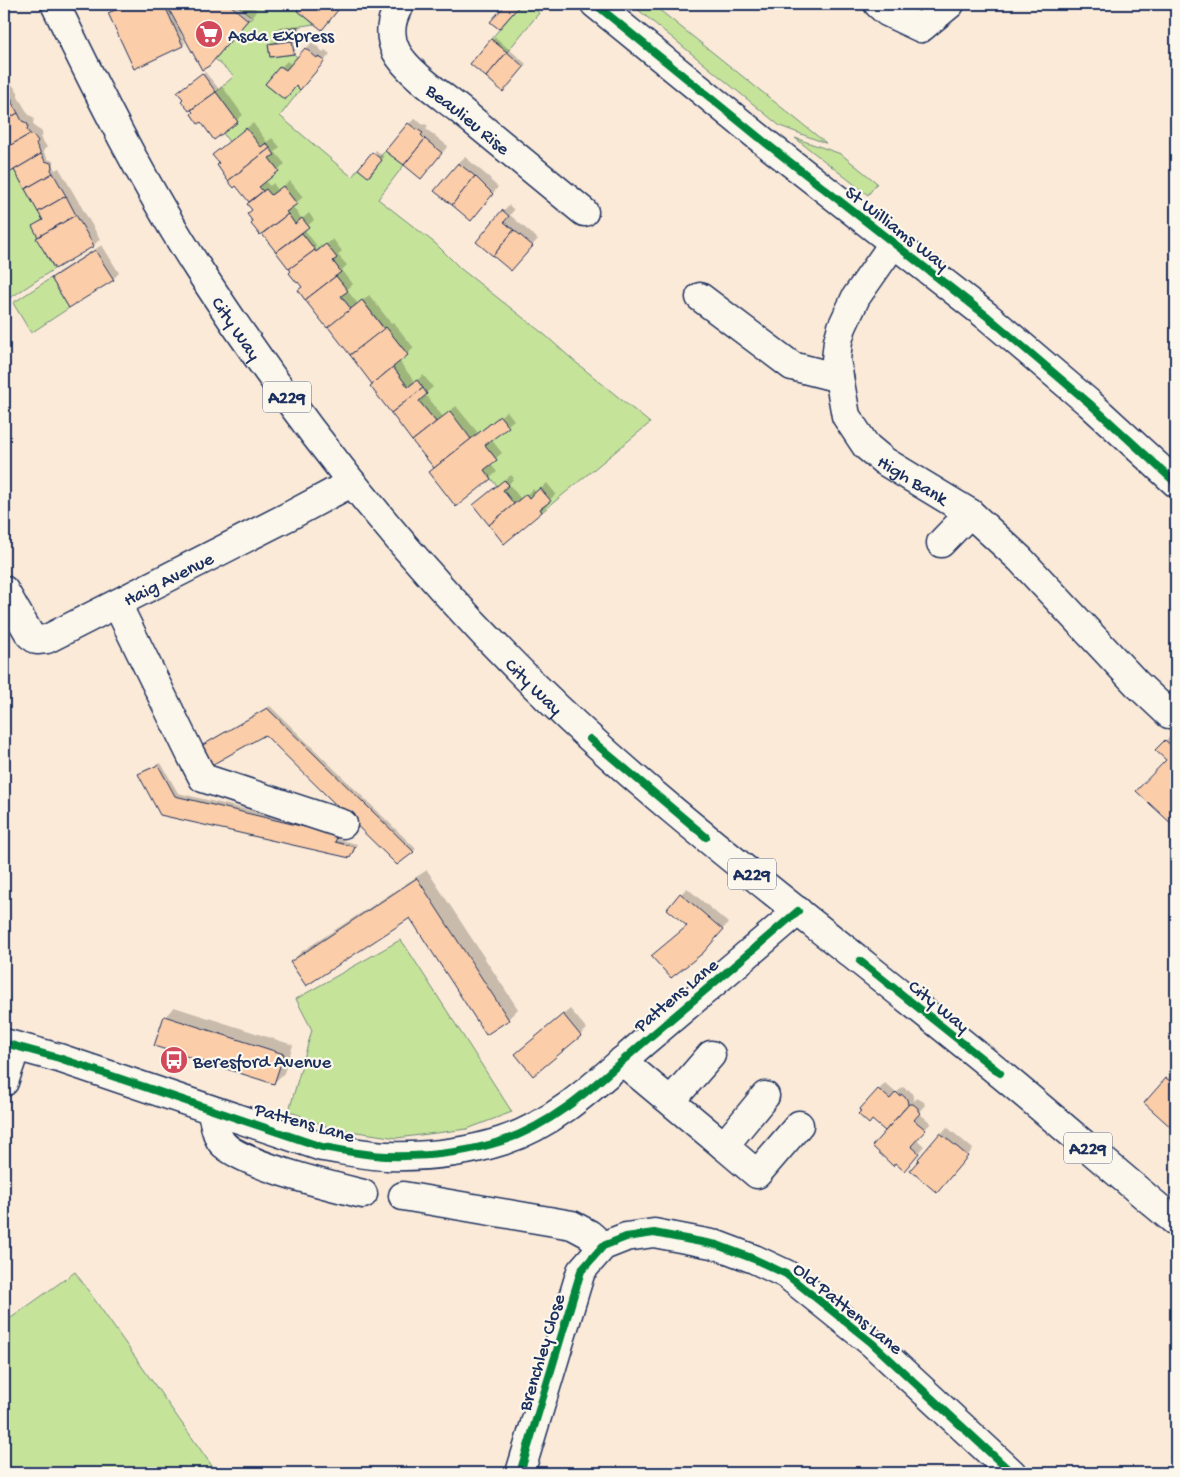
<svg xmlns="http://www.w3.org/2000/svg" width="1180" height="1477" viewBox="0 0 1180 1477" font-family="'Gochi Hand',sans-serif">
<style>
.green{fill:#c6e39a;stroke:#70897c}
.shadow{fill:#0003}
.building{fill:#fbcda9;stroke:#1b2f5e}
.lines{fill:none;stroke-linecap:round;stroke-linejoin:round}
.minor-casing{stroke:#1b2f5e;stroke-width:31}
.major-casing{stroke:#1b2f5e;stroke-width:31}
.minor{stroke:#fbf7ec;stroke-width:28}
.major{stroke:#fbf7ec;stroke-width:28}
.cycleway-casing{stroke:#fbf7ec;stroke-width:11}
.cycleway{stroke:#00873e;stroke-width:8}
.labels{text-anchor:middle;stroke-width:4.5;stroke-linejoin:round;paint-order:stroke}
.shield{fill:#fbf7ec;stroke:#5e6b89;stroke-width:1}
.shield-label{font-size:18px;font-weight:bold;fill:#1b2f5e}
.poi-label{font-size:19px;fill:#1b2f5e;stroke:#fbf7ec;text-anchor:start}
.street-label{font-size:19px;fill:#1b2f5e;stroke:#fbf7ec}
</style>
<rect width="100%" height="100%" fill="#fbead8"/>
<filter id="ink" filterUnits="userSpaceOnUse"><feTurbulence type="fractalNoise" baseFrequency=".02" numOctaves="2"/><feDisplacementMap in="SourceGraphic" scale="10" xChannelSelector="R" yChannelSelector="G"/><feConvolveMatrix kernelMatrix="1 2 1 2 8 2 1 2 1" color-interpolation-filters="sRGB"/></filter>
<g filter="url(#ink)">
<!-- green -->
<g class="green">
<polygon points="236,4 302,4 297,10 314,24 275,30 277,43 268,45 270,57 294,54 297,57 286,70 280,66 265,84 285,100 296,86 300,90 280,116 352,177 358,169 369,177 382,160 379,158 385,151 404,165 378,199 436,244 461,269 545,335 573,360 650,423 542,512 540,509 550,501 540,488 529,498 526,494 514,504 503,490 509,485 505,480 497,486 484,470 497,460 485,445 508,427 500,416 471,439 450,412 436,422 419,401 427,394 417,380 408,387 393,367 408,355 386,327 384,328 362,300 351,309 341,296 348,291 336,276 341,272 333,261 337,258 326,244 316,252 302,233 309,227 302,218 295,224 286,212 297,204 283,186 271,195 266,189 263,191 259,187 279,171 269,158 274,154 266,143 261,147 229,142 223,133 238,122 216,92 234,76 215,59 248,20 253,18"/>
<polygon points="521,4 529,4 539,13 507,52 491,39"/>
<polygon points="631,4 652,4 826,143 825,143 780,126"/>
<polygon points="795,138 841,154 877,183 868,195"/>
<polygon points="14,170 43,220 33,226 38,237 37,238 54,269 10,298 4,285 4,175"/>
<polygon points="51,278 69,308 31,333 13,303"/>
<polygon points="400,940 404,944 512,1112 467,1129 397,1138 330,1128 289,1111 312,1030 296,999"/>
<polygon points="75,1272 217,1473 4,1473 4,1323"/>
</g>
<!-- shadow -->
<g class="shadow">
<polygon points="128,4 250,4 257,10 218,55 183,32 181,33 185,43 183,45 110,14 113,11"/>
<polygon points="303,4 343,4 322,29 298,10"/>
<polygon points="299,25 301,36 298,39 294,39 296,50 293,53 269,45 272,42 278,41 276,30 279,27"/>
<polygon points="495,37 526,64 506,88 471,64"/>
<polygon points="312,42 323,52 325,50 330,54 307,82 296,85 281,67 287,61 292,65"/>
<polygon points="205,72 219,89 222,86 243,115 214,138 193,110 200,103 184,99 181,89"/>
<polygon points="4,74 9,76 10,79 10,82 18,92 18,97 29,115 33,117 34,119 33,123 36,128 41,131 43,134 41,138 47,147 43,151 48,159 53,161 54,163 53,166 55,170 59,168 100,239 94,245 55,267 34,226 44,218 20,166 5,174 4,172"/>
<polygon points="415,118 423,125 425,124 428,126 426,129 448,146 421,178 409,124"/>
<polygon points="253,123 267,142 272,138 280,147 275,152 285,164 265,181 270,186 273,183 278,190 290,181 303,197 292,206 302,219 309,213 314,220 304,229 317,246 313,249 313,253 321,245 323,247 333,239 342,251 338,255 347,265 342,270 353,284 347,290 358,304 369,295 391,323 393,322 414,348 399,361 415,382 423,375 429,382 433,387 425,394 443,417 456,406 478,433 507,411 514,420 491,439 502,453 490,463 497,472 456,505 435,467 371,386 374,383 299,290 303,287 255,222 253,209 250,202 221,163 220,149"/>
<polygon points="376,150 384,157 371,173 360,169"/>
<polygon points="465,157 491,179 490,180 498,187 477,213 458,163"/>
<polygon points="509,205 514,210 510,215 538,239 517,263 478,241"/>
<polygon points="102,245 119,273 113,279 52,278 58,272"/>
<polygon points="511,475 514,478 509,484 521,499 533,489 536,493 547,483 556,494 546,503 548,505 541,512 504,542 475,505"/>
<polygon points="270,706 416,849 397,863 265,733 200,746"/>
<polygon points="1176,730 1176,827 1138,791 1167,760 1157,750"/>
<polygon points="161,763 178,793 340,832 337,839 357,844 353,854 350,857 161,814 140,774 143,771"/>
<polygon points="427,870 518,1009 508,1019 486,1033 410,916 291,962 301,952"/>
<polygon points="687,888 728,923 709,945 688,926 681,894"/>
<polygon points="174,1007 293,1045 284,1073 274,1083 165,1017"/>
<polygon points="570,1009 587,1029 580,1035 517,1054"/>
<polygon points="1174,1072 1176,1075 1176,1126 1174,1129 1145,1103"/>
<polygon points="885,1083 896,1093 903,1087 907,1090 908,1089 912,1093 914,1101 917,1098 919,1099 924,1102 925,1106 919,1113 931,1123 916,1139 924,1146 910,1163 887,1131 861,1110"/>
<polygon points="947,1127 973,1149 943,1185 919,1159"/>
</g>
<!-- building -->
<g class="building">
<polygon points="129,4 164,4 183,46 134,69 108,13"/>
<polygon points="166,4 229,4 248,20 209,66 202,70"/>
<polygon points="302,4 330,4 338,10 322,30 297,10"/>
<polygon points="506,4 521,4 499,29 490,22"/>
<polygon points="297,27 299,40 277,43 275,30"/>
<polygon points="491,39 507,52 486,77 470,64"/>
<polygon points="292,41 294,54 270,57 268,44"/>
<polygon points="305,48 317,58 318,56 325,61 300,90 296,86 285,100 265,84 280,66 286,70"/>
<polygon points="507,52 524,67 503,92 486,77"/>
<polygon points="202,73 216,92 189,111 181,101 183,99 177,92"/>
<polygon points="6,92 12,99 12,103 18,113 4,121 4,93"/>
<polygon points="216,92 238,122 214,140 201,122 198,124 191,114 193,112 191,110"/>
<polygon points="18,113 22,121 27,123 28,126 27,130 30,134 4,149 4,121"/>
<polygon points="408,123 417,130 417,129 423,133 421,135 425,139 404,165 385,151"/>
<polygon points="246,128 261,147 266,143 270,148 228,181 217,165 219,163 212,155"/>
<polygon points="30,134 35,137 38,141 36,144 41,154 4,176 4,149"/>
<polygon points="425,139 442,153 421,179 404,165"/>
<polygon points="270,148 275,155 269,158 279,171 259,187 263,191 249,202 236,186 234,188 228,181"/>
<polygon points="372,152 382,160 368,177 358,169"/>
<polygon points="41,154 45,161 51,163 52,167 51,170 53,173 25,189 14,170"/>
<polygon points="458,163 475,176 452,205 434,191"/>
<polygon points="53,173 66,196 38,212 25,189"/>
<polygon points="475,176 493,194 471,221 452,205"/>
<polygon points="283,186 297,204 286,212 288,214 260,235 251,224 253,222 247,214 252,210 247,204 266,189 271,195"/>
<polygon points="66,196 76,215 38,237 32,226 43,220 38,212"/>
<polygon points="502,210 509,216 504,222 514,230 493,256 476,242"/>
<polygon points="288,214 295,224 302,218 309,227 276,252 262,234"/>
<polygon points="76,215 94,246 55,269 36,238"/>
<polygon points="514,230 533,246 511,271 493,256"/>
<polygon points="302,233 315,250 289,269 276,252"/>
<polygon points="326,244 337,258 333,261 341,272 305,300 298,290 302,287 298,282 297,283 289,273 291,271 289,269 315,250 316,252"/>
<polygon points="95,250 114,280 69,308 51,278"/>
<polygon points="336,276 348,291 341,296 351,309 327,328 305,300"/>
<polygon points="362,300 384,329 350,355 328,327"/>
<polygon points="386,327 408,355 372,384 350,355"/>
<polygon points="393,367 408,387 417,380 423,388 391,413 370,386"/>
<polygon points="423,388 427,394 419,401 436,422 412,441 391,413"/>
<polygon points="450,411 471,439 434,468 412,441"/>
<polygon points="500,416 509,427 485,445 497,460 484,470 491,479 456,507 429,472"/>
<polygon points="504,480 509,485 503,490 514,504 489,525 473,505"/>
<polygon points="540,488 551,501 540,509 542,512 504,544 489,525 526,494 529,498"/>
<polygon points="267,708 414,852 397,865 265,735 208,767 196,749"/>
<polygon points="1165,740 1176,750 1176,828 1136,791 1166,760 1155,750"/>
<polygon points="158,765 175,796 338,835 335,842 355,847 350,858 160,815 138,774"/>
<polygon points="417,878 509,1020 486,1035 410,918 306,986 290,962"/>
<polygon points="680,893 723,930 703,953 671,978 651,956 687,926 667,909"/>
<polygon points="563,1014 581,1036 533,1076 515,1054"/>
<polygon points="164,1016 284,1054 274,1084 154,1046"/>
<polygon points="1166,1078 1176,1086 1176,1128 1174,1130 1144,1103"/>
<polygon points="878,1089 890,1099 896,1092 900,1096 901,1094 907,1099 908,1105 885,1131 872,1120 869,1124 858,1114 861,1111 859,1110"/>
<polygon points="909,1104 913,1104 918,1108 918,1111 920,1113 914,1120 926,1130 911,1146 919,1153 904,1171 895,1163 893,1166 872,1146"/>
<polygon points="940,1133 968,1156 937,1193 910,1170 919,1160 918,1159"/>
</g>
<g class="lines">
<defs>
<g id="minor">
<path id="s1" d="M400 4C391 18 388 35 396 51 407 72 441 95 460 110 501 144 543 178 584 212"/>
<polyline points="595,4 767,144 988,317 1089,403 1176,483"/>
<polyline points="878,4 887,12 921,28 950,4"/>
<path id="s2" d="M893 244 856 297 842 327 838 341 836 360 846 416 866 446 884 461 970 513 1020 559 1137 684 1169 714 1176 707"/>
<polyline points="700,297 792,366 839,378"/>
<polyline points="941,543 970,513"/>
<path id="s3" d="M4 590 30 635 37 640 47 639 291 515 351 483"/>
<polyline points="117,604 191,755 203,778 343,824"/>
<path d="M4 1043 59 1058 322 1147C343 1150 364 1155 386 1156 425 1157 465 1153 502 1141 558 1123 601 1079 644 1042 695 999 747 955 798 911"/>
<polyline points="622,1061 724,1146 765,1096"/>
<polyline points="4,1082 16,1047"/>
<polyline points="671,1101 711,1055"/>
<path d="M211 1110C214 1119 215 1131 220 1140 233 1163 335 1187 363 1194"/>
<polyline points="724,1146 757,1174 799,1125"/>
<polyline points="403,1196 572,1225 589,1234 603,1246"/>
<polyline points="520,1473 581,1271 603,1246 626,1237 654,1233 717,1245 754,1259 786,1274 872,1343 1012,1473"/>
</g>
<g id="major">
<path id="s4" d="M55 4C99 95 144 185 199 270 294 417 407 559 531 682 635 785 751 874 865 965 911 1002 957 1038 1003 1076 1061 1124 1118 1174 1176 1222"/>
</g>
</defs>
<!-- minor casing -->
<use href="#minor" class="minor-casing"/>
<!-- major casing -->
<use href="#major" class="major-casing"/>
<!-- minor -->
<use href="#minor" class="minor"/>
<!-- major -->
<use href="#major" class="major"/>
<defs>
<g id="cycleway">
<polyline points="595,4 767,144 988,317 1089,403 1176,483"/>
<polyline points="590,739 706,837"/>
<polyline points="860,961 1000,1073"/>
<path d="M4 1043 59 1058 322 1147C343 1150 364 1155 386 1156 425 1157 465 1153 502 1141 558 1123 601 1079 644 1042 695 999 747 955 798 911"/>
<polyline points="520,1473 581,1271 603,1246 626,1237 654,1233 717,1245 754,1259 786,1274 872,1343 1012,1473"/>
</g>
</defs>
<!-- cycleway casing -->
<use href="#cycleway" class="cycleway-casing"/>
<!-- cycleway -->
<use href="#cycleway" class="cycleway"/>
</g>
</g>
<!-- icons -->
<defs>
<symbol id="supermarket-disc" viewBox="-11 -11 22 22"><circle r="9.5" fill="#d1495b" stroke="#fbf7ec"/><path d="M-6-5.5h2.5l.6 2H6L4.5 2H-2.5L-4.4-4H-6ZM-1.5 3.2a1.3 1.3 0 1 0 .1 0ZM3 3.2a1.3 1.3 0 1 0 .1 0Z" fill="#fff"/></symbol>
<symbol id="bus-disc" viewBox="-11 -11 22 22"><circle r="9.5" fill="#d1495b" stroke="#fbf7ec"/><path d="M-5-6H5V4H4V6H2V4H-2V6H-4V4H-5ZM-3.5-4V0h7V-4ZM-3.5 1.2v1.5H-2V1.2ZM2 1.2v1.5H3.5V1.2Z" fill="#fff"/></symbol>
</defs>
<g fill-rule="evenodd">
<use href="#supermarket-disc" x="193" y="18" width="32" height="32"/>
<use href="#bus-disc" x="158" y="1044" width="32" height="32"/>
</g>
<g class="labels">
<!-- shield labels -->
<g class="shield">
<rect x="263" y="381.5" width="48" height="31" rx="4"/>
<rect x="728" y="858.5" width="48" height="31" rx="4"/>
<rect x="1064" y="1132.5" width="48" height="31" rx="4"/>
</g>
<g class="shield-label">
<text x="287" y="403">A229</text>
<text x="752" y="880">A229</text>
<text x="1088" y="1154">A229</text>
</g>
<!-- poi labels -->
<g class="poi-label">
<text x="228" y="41">Asda Express</text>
<text x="193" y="1067">Beresford Avenue</text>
</g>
<!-- street labels -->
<g class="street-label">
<text dy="7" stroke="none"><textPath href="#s1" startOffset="149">Beaulieu Rise</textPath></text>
<text transform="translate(898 227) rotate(38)" y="7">St Williams Way</text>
<text dy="7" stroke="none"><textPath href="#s4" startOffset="372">City Way</textPath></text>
<text dy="7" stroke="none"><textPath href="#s2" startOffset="282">High Bank</textPath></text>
<text dy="7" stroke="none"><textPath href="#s3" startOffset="206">Haig Avenue</textPath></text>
<text dy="7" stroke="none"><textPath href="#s4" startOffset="838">City Way</textPath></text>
<text transform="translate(675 994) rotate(-40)" y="7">Pattens Lane</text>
<text transform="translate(940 1005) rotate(39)" y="7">City Way</text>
<text transform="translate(305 1121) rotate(16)" y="7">Pattens Lane</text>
<text transform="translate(849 1307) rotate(39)" y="7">Old Pattens Lane</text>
<text transform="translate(540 1352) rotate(-73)" y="7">Brenchley Close</text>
</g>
</g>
<!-- margin -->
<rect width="1180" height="1477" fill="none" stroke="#fbf7ec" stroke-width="20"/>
<rect x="10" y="10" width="1160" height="1457" fill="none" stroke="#1b2f5e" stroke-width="2" filter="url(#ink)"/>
</svg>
